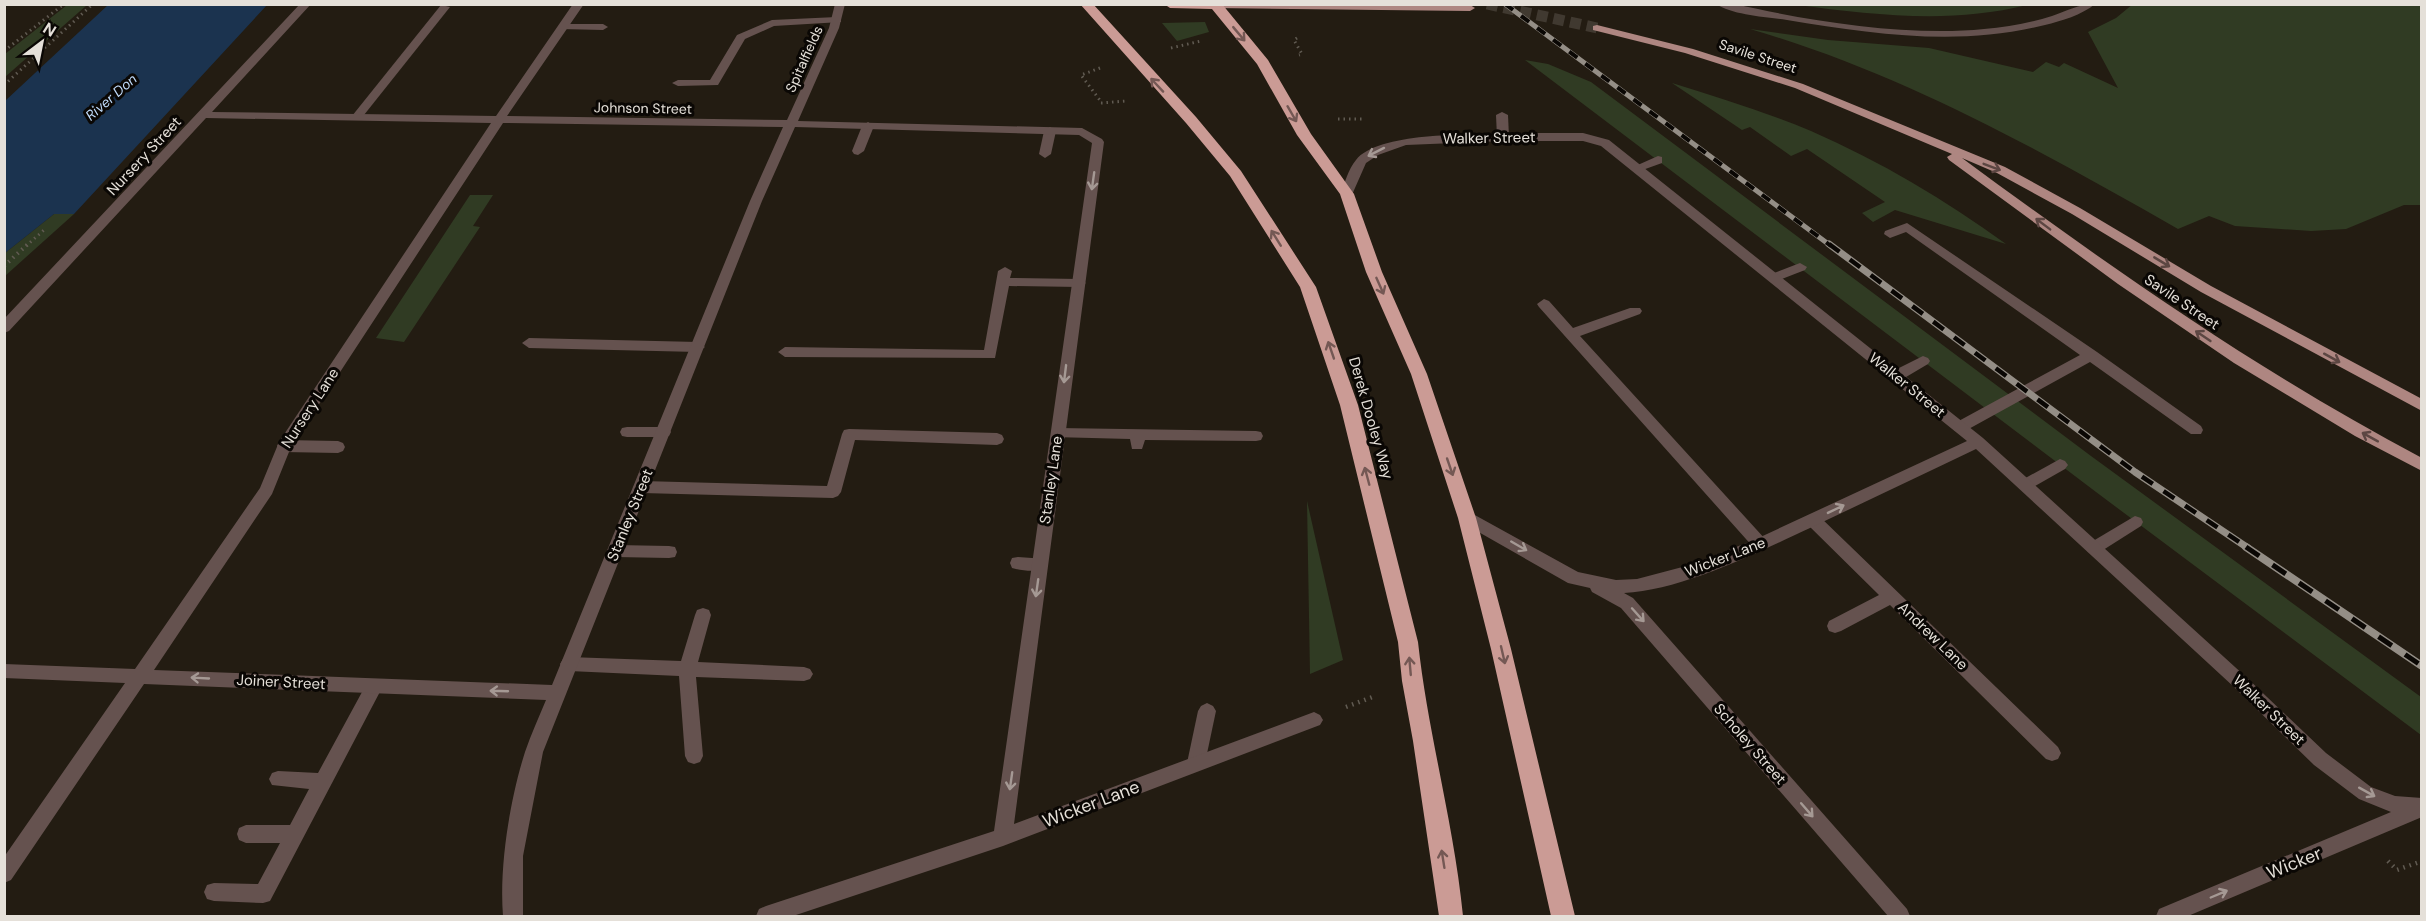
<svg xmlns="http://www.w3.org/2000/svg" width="2426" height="921" viewBox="0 0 2426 921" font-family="'DM Sans',sans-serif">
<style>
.green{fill:#303b23}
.water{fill:#1b334f}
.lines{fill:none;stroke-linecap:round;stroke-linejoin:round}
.primary-tunnel{stroke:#403930;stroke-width:11;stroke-dasharray:11 6;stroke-linecap:butt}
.path-far2{stroke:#615b52;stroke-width:3;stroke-dasharray:1.5 4;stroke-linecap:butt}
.path-far1{stroke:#615b52;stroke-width:4;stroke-dasharray:1.5 4.5;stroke-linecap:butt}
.path{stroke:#615b52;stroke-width:4.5;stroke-dasharray:1.5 5;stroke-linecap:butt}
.lane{fill:#65524f;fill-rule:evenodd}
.street{fill:#65524f;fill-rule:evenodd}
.primary{fill:#ae8681;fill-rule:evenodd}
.highway{fill:#cb9b95;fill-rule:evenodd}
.rail-far2-casing{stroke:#948e86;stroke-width:5}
.rail-far1-casing{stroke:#948e86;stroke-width:7}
.rail-casing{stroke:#948e86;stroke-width:8}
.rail-far2{stroke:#0a0704;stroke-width:4;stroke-dasharray:10;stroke-linecap:butt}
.rail-far1{stroke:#0a0704;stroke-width:4.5;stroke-dasharray:13;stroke-linecap:butt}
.rail{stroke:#0a0704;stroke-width:5;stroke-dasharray:16;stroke-linecap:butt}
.oneway{stroke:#745854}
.oneway2{stroke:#a59994}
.oneway3{stroke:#5c4642}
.labels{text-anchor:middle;stroke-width:6;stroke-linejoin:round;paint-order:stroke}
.far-street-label{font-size:14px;fill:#e5e0d9;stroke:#0a0704}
.far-water-label{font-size:14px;font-style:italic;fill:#c1dcfc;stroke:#0a0704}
.street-label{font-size:15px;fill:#e5e0d9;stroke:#0a0704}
.near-street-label{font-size:18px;fill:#e5e0d9;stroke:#0a0704}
</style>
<rect width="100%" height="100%" fill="#231c12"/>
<!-- green -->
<g class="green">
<path d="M2133 4 2421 5V205H2404L2346 229 2311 231 2235 226 2209 216 2178 229C2041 151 1902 73 1750 29L1828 40 1929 48 2033 72 2046 62 2059 67 2064 63 2118 88 2088 32 2116 18Z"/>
<polygon points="67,5 87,5 5,77 5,54"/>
<path d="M1797 5 2027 4V5C1951 24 1874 15 1797 5Z"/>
<polygon points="1205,22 1209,32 1177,41 1162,23"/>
<polygon points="1525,60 1548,64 1591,82 2091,456 2421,697 2421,735 2096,492"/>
<path d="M1672 83C1719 98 1766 112 1811 131 1880 161 1945 200 2006 244L1895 210 1873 222 1862 213 1885 202 1807 149 1791 156 1750 127 1742 130Z"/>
<polygon points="470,195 493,195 473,226 480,227 404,342 376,338"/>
<polygon points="54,214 74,214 5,276 5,253"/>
<polygon points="1307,501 1343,660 1310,674"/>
</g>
<!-- water -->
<polygon class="water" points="108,5 267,5 74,214 54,214 5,253 5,101"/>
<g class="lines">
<!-- primary-tunnel -->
<polyline class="primary-tunnel" points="1487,4 1597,28"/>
<!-- path-far2 -->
<g class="path-far2">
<polyline points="1297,38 1294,40 1302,54 1299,55"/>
<polyline points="1171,48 1201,41"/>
<polyline points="4,51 64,4"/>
<polyline points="1100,68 1081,75 1102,103"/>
<polyline points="4,85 93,4"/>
<polyline points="1101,103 1126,101"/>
<polyline points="1338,119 1364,119"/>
<polyline points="26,246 44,230"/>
</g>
<!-- path-far1 -->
<polyline class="path-far1" points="4,266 28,244"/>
<!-- path -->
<g class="path">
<polyline points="1346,707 1375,696"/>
<polyline points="2388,861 2397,870 2422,861"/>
</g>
<!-- lane -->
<g class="lane">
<polygon points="441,5 450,7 360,120 352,120 352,116"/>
<polygon points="837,17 841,18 841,22 774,26 745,39 718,85 678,86 672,83 678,80 710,80 737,35 772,20"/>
<polygon points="564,24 603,24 608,27 603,30 560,29 559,27"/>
<polygon points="1502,112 1508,115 1509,137 1503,141 1497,137 1496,115"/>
<polygon points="868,122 874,126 864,151 858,155 854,154 852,151 862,126"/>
<polygon points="1050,127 1056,131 1051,154 1045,158 1039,154 1044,131"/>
<polygon points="1658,156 1662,157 1662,163 1637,172 1631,168"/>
<polygon points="1907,223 2097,352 2201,426 2203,430 2201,434 2191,434 2090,362 1965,431 1955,431 1953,427 1955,423 2080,355 1906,232 1890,238 1884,234 1885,231"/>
<polygon points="1800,263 1807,267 1805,270 1774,282 1767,278 1769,275"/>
<polygon points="1005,267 1012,271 1010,278 1079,279 1086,283 1079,287 1009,286 995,358 785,357 778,352 785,347 984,350 998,271"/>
<polygon points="1544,299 1549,301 1573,328 1630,308 1640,308 1642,311 1640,314 1580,336 1766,540 1768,544 1766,548 1760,550 1754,548 1539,307 1537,304"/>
<polygon points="529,338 698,342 705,347 698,352 529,348 522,343"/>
<polygon points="1923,356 1928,358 1930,361 1928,364 1901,380 1891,380 1889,376 1891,372"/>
<polygon points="627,427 664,427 669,428 671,432 669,436 664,437 627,437 622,436 620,432 622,428"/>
<polygon points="1058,428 1256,431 1261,432 1263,436 1261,440 1256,441 1145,440 1142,449 1132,449 1130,439 1053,437 1051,433 1053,429"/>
<polygon points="849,429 997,433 1002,435 1004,439 1002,443 997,445 855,440 841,492 838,496 833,498 642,493 637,491 634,487 637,483 642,481 827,486 842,434 844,430"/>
<polygon points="284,440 338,441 343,443 345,447 343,451 338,453 284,452 279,450 277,446 279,442"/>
<polygon points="2060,459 2065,461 2068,465 2065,469 2030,489 2020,489 2017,485 2020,481"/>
<polygon points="1813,514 1819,516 2058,747 2061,753 2058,759 2052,761 2046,759 1890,605 1841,631 1835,633 1829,631 1827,626 1829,621 1879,595 1807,524 1805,520 1807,516"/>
<polygon points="2135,516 2141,518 2143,522 2141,526 2100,552 2094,554 2088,552 2086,548 2088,544"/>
<polygon points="616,545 669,546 675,547 677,552 675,557 669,558 616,557 610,555 608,551 610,547"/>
<path d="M1018 557 1046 559 1048 564 1046 569C1036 572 1022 571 1012 568L1010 563 1012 558Z"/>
<polygon points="703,608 709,610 711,615 698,662 804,667 810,669 813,674 810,679 804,681 696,677 703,756 700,762 694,764 688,762 685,756 679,676 569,671 563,669 560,664 563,659 569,657 681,661 695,615 697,610"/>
<polygon points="374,679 380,681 383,686 270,901 263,903 214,901 207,899 204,892 207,885 214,883 258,884 280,843 246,843 239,840 237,834 239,828 246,825 290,825 309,789 272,785 269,779 272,773 278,771 318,773 368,681"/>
<polygon points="1207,703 1213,706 1216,711 1205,763 1202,769 1196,771 1190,769 1187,763 1198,711 1201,706"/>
</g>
<!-- street -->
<g class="street">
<path d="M300 4H311L212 112 496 116 573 4H584L507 116 787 120 829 28 835 4H845L839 28 798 121 1082 128 1102 139 1104 142 1014 824 1314 712 1320 715 1323 720 1320 725 1003 846 793 916H756L759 909 766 906 994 831 1092 143 1079 135 795 127 762 201 543 752 523 856V916H503C499 866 510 799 525 752 531 734 539 717 546 700L144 684 11 880 4 883V857L125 683 4 678V664L135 669 260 488 279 442 491 123 206 118 9 331 4 333V319ZM503 123 783 127 750 201 552 685 154 670 272 494 291 447Z"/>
<path d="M1716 4H1735C1808 21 1910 37 1984 29 2007 27 2030 23 2052 16 2067 11 2078 4 2095 4 2082 15 2061 21 2045 25 1959 47 1872 34 1787 20 1767 17 1732 15 1716 4Z"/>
<path d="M1503 133H1583L1609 140 1983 438 2246 677 2326 753 2371 787 2395 796 2422 798V817L2188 916H2156L2159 909 2391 812 2359 799 2314 765 2234 687 1976 449C1921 475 1865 502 1810 528 1756 553 1683 590 1624 593L1633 598 1907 909 1910 916H1888L1621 608 1592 592 1590 588 1568 583 1461 522 1459 518 1461 514H1473L1578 572 1616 580 1637 579 1690 565 1754 540 1967 441 1601 146 1583 141H1503L1406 145 1378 155 1366 163 1351 197H1343L1341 194C1345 182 1348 170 1356 160 1378 132 1468 135 1503 133Z"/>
</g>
<!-- primary -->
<g class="primary">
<polygon points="1440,4 1470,5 1475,8 1470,11 1215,8 1210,5"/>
<path d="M1597 25 1693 49 1803 84 2005 167 2080 208 2211 286 2422 399V411L2201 292 2072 214 1997 173 1962 158C2110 267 2259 372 2422 458V471L2355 436 2234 363 2118 284 1949 160 1947 157 1952 154 1795 88 1685 53 1593 30V26Z"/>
</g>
<!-- highway -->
<g class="highway">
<path d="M1080 4H1093L1196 117 1241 171 1316 287 1358 405 1418 642C1428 734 1454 824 1463 916H1439L1413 741 1402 681 1398 642 1340 405 1300 287 1230 176 1186 123Z"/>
<polygon points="1164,4 1222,4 1268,60 1311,134 1354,194 1382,272 1427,374 1476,518 1511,649 1575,916 1551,916 1491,649 1458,518 1411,374 1366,272 1340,194 1297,135 1257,64 1212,9 1170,8"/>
</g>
<defs>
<polyline id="rail-far2" points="1505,4 1831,246"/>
<polyline id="rail-far1" points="1829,244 2135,472 2248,548"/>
<polyline id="rail" points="2246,547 2422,666"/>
</defs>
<!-- rail-far2 casing -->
<use href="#rail-far2" class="rail-far2-casing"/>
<!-- rail-far1 casing -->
<use href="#rail-far1" class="rail-far1-casing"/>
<!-- rail casing -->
<use href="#rail" class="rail-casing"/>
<!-- rail-far2 -->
<use href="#rail-far2" class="rail-far2"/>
<!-- rail-far1 -->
<use href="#rail-far1" class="rail-far1"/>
<!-- rail -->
<use href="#rail" class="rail"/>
</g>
<!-- one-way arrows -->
<defs><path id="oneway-shaft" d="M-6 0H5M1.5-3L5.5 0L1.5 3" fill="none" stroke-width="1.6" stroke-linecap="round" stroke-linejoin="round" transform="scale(1.5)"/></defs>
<g class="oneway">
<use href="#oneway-shaft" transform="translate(1239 34) rotate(50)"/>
<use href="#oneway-shaft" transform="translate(1157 85) rotate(-133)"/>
<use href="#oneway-shaft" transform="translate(1292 114) rotate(60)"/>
<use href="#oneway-shaft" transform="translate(1276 238) rotate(-122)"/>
<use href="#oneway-shaft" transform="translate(1380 286) rotate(66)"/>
<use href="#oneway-shaft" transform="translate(1331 350) rotate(-109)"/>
<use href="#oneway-shaft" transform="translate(1450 467) rotate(71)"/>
<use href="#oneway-shaft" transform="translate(1367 476) rotate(-105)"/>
<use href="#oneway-shaft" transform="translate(1503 655) rotate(77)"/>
<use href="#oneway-shaft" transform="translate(1410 666) rotate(-95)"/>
<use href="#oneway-shaft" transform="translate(1443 859) rotate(-99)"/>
</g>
<g class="oneway2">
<use href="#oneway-shaft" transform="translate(1376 152) rotate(153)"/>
<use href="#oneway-shaft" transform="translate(1093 181) rotate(98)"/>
<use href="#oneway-shaft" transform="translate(1065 374) rotate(97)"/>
<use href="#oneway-shaft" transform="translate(1836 509) rotate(-26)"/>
<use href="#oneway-shaft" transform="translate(1519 546) rotate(30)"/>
<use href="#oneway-shaft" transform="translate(1037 588) rotate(98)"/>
<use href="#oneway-shaft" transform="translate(1638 615) rotate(48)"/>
<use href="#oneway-shaft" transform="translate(200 678) rotate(-177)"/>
<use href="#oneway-shaft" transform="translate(499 691) rotate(-178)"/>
<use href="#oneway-shaft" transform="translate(1011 781) rotate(98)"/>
<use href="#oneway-shaft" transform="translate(2367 792) rotate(29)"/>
<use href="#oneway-shaft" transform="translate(1807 810) rotate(49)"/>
<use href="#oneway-shaft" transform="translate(2219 894) rotate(-23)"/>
</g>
<g class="oneway3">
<use href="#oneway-shaft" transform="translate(1992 167) rotate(21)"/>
<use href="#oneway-shaft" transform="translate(2043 224) rotate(-143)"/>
<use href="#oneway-shaft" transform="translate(2162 262) rotate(31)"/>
<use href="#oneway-shaft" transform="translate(2203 336) rotate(-146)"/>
<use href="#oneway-shaft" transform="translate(2332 358) rotate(29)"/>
<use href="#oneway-shaft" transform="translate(2370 437) rotate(-151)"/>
</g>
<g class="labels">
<!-- far-street labels -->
<g class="far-street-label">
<text transform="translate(1758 56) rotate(18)" y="5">Savile Street</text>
<text transform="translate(804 59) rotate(-66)" y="5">Spitalfields</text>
<text transform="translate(643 108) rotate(1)" y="5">Johnson Street</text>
</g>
<!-- far-water labels -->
<g class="far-water-label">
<text transform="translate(111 97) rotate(-41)" y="5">River Don</text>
</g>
<!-- street labels -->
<g class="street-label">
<text transform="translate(1489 138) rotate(-1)" y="5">Walker Street</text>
<text transform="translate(144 156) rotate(-47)" y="5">Nursery Street</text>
<text transform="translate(2182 302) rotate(34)" y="5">Savile Street</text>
<text transform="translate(1907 385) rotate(39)" y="5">Walker Street</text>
<text transform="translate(310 408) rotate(-57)" y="5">Nursery Lane</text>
<text transform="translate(1371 418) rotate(74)" y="5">Derek Dooley Way</text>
<text transform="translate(1051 480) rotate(-82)" y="5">Stanley Lane</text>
<text transform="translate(630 515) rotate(-68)" y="5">Stanley Street</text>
<text transform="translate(1725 557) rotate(-21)" y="5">Wicker Lane</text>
<text transform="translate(1933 636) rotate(44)" y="5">Andrew Lane</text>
<text transform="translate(281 682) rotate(3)" y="5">Joiner Street</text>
<text transform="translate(2269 710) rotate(44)" y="5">Walker Street</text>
<text transform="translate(1750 744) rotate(49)" y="5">Scholey Street</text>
</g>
<!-- near-street labels -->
<g class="near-street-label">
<text transform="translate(1091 804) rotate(-21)" y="6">Wicker Lane</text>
<text transform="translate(2294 863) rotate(-22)" y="6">Wicker</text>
</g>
</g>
<!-- border -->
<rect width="2426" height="921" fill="none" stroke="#e5e0d9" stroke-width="12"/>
<!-- north arrow -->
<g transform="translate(42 42) rotate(32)" stroke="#0a0704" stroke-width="4.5" paint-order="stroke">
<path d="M0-4.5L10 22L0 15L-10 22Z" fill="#e5e0d9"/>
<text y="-9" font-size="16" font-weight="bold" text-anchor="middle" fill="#e5e0d9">N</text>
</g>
</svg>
